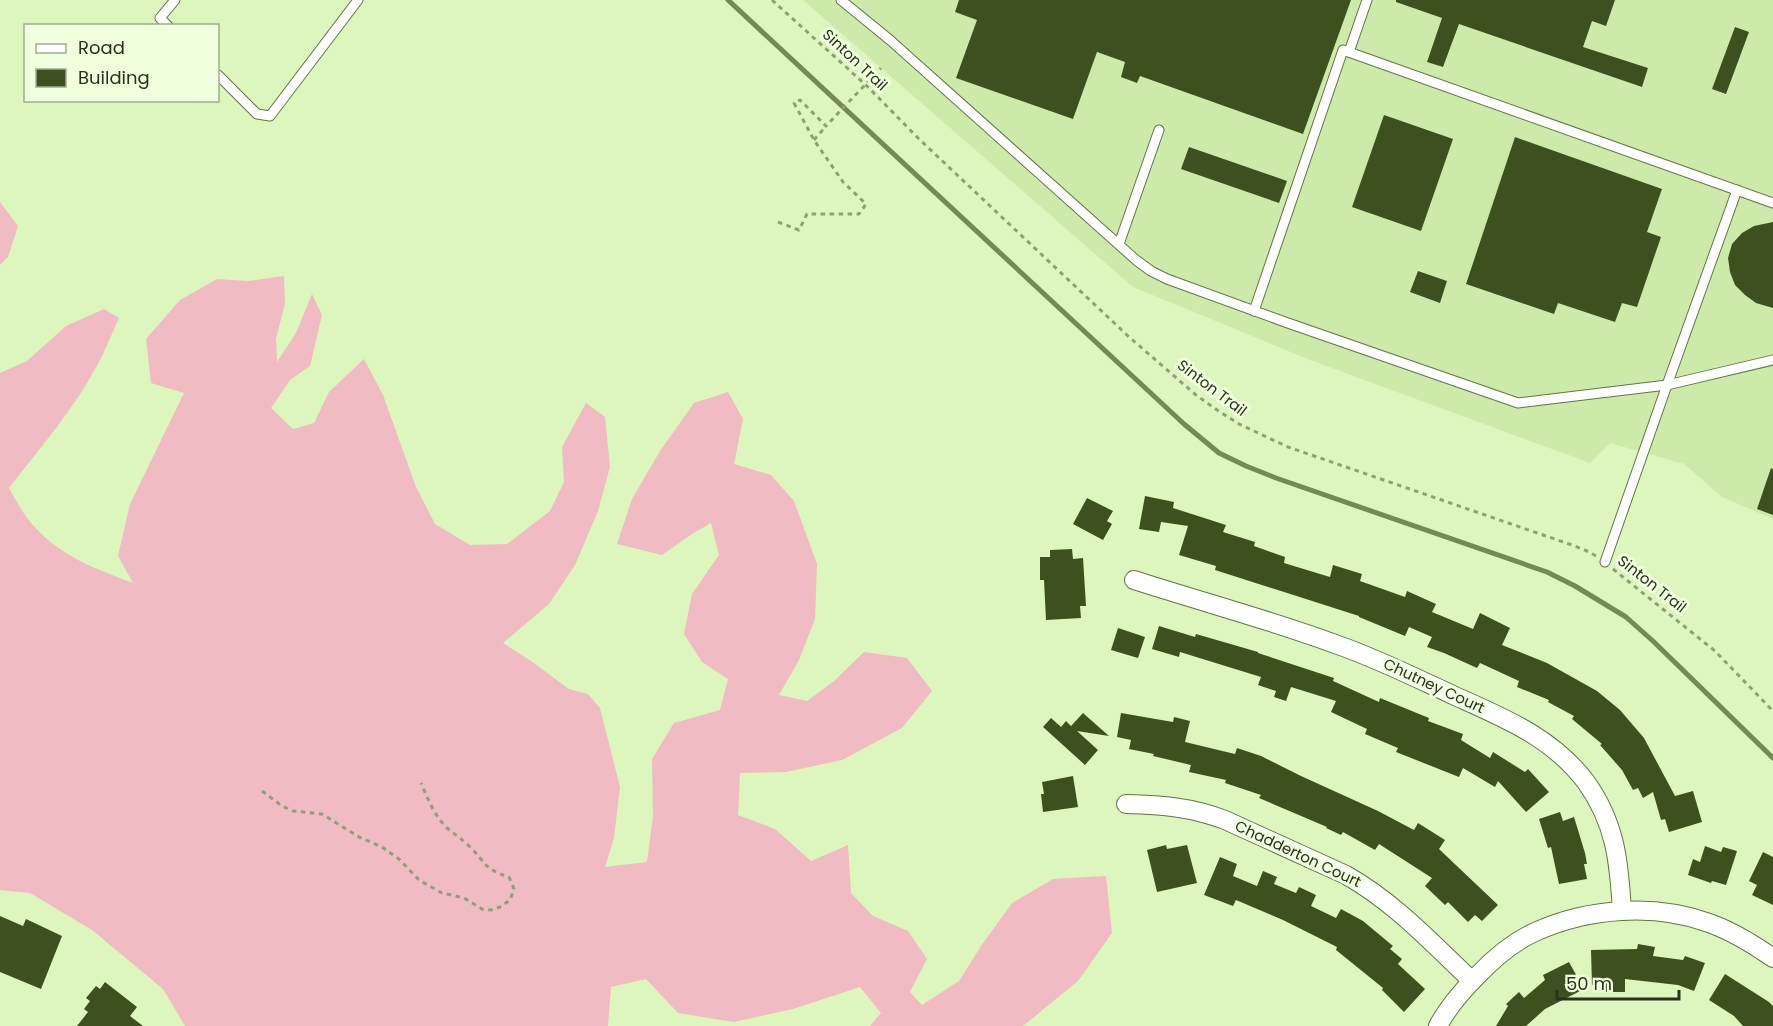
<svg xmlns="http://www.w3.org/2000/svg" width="1773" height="1026" viewBox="0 0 1773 1026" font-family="Poppins,sans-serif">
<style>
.built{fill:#ceeaab}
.grass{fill:#f0bbc3}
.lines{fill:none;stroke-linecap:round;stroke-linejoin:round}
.stream{stroke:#738a55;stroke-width:5}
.building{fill:#3d5120}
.lane-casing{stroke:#607644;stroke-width:11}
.street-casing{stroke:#607644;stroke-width:20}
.path{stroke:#8ea077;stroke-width:3;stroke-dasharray:4.5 4.5;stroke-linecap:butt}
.lane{stroke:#fff;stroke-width:9}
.street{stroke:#fff;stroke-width:18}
.labels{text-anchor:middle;stroke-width:6;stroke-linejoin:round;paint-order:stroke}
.street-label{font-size:15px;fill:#29321d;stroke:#f0ffde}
</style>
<rect width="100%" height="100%" fill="#ddf6be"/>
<!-- built -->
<polygon class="built" points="803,0 1773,0 1773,519 1722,497 1684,464 1610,443 1590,463 1310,360 1133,287"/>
<!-- grass -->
<g class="grass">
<polygon points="0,202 18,226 8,257 0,265"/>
<path d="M284 276 285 303 276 339 277 362 296 333 312 294 322 315 310 366 290 380 271 408 293 429 314 423 329 392 364 359 383 395 416 487 435 524 470 545 507 544 550 511 564 482 562 447 586 403 605 417 610 467 598 511 575 565 549 604 503 643 531 661 569 689 588 694 600 708 620 787 614 838 605 867 647 862 653 816 652 759 674 723 720 710 728 679 702 662 684 634 692 594 719 555 711 523 692 534 662 555 617 544 632 499 660 451 694 403 728 392 743 419 734 464 771 475 794 501 817 564 815 619 799 660 779 695 807 701 834 681 864 652 907 658 932 691 902 728 842 760 786 772 740 773 738 815 775 829 811 861 848 845 851 893 873 916 908 931 927 959 910 992 922 1005 959 981 981 946 1012 903 1053 879 1106 876 1112 933 1078 981 1023 1026H870L881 1013 860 987 793 1009 734 1022 678 1013 646 979 611 987 608 1026H185L163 989 92 930 30 893 0 890V373L27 361 66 326 104 309 119 318C112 333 106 349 98 364 74 409 40 448 9 488 16 500 23 514 32 524 61 557 94 568 133 583L118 556 130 504 184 393 151 383 146 339 180 300 217 279 248 281Z"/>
</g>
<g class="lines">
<!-- stream -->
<polyline class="stream" points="728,0 1184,424 1219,453 1246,466 1276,478 1547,572 1575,586 1626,617 1654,642 1773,758"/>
</g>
<!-- building -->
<g class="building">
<polygon points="959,0 1351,0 1303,134 1140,76 1137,83 1121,77 1125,62 1097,52 1073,119 956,78 977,20 955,12"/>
<polygon points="1396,0 1615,0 1606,26 1592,21 1583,47 1648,68 1642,87 1459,24 1443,67 1427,62 1442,18 1396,2"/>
<polygon points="1735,27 1749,32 1726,94 1712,89"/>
<polygon points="1384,115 1453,139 1421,231 1352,207"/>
<polygon points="1515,137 1662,189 1647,232 1661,237 1637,307 1622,303 1615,322 1558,303 1554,314 1466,284"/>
<polygon points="1189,147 1287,181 1279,203 1181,169"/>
<polygon points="1773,222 1773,308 1756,303 1745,295 1735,285 1730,272 1728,258 1732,244 1742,233 1754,226"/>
<polygon points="1418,271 1447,281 1440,303 1410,292"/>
<polygon points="1771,468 1773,469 1773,515 1757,509"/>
<polygon points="1145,496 1174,502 1173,508 1226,525 1223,532 1255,542 1254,546 1285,557 1284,563 1330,577 1333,565 1362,574 1360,581 1405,597 1407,591 1436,604 1432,612 1473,629 1480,613 1510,628 1502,645 1547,663 1597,691 1620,710 1644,738 1675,796 1693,791 1702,822 1669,832 1665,819 1661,820 1653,792 1643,798 1638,788 1633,790 1622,770 1600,745 1602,744 1572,719 1574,716 1548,702 1549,700 1517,687 1519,681 1480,663 1477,668 1444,653 1427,647 1432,637 1409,627 1405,636 1359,617 1359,616 1215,570 1216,566 1179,555 1188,526 1161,522 1159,532 1139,529"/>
<polygon points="1087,498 1113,511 1107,521 1112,524 1103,540 1073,524"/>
<polygon points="1072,549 1073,559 1083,558 1086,606 1080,606 1081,618 1046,620 1044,580 1040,580 1040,557 1050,557 1050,550"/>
<polygon points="1159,626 1195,637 1196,634 1258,652 1258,653 1334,678 1333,681 1379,702 1380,698 1429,718 1428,721 1463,734 1461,740 1490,758 1493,752 1525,772 1528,769 1549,792 1526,812 1498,781 1495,787 1463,768 1459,777 1396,752 1398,748 1365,734 1367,729 1331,712 1336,701 1291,687 1286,701 1274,697 1276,691 1258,685 1261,677 1180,652 1179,657 1152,649"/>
<polygon points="1118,628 1145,637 1138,658 1111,650"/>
<polygon points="1083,713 1109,736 1077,731 1098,750 1085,765 1043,727 1051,718 1061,727 1066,721 1071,726"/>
<polygon points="1121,713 1173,722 1174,717 1190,721 1185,742 1235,754 1237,748 1261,756 1301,776 1378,811 1414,830 1418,823 1445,840 1439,849 1498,905 1482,921 1475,915 1468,922 1448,902 1445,905 1425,886 1432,878 1379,844 1375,850 1343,832 1341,835 1326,828 1327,827 1259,798 1261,795 1225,783 1226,780 1189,772 1191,765 1153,756 1154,754 1129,749 1131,740 1117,737"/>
<polygon points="1073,776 1078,807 1043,812 1041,794 1044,794 1042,782"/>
<polygon points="1560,812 1563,821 1574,817 1585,853 1587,864 1584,864 1587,879 1559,884 1551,847 1548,848 1539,819"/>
<polygon points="1166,845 1167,849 1187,845 1197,883 1157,892 1147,850"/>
<polygon points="1705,846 1721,852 1723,847 1737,851 1726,885 1712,881 1711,883 1688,875 1693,859 1700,862"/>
<polygon points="1763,852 1773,857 1773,905 1752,895 1757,885 1749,881"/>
<polygon points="1220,857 1237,864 1233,876 1257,886 1263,871 1277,877 1274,884 1296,893 1299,887 1316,895 1311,906 1336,918 1341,909 1363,921 1393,946 1390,949 1402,959 1398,964 1425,989 1404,1012 1382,990 1383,988 1336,950 1337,947 1283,920 1236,900 1233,906 1204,895"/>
<polygon points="0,916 23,926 26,919 62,936 41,989 0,972"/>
<polygon points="1638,944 1655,947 1653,956 1683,960 1685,956 1705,963 1694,991 1678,985 1625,979 1625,992 1601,992 1601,980 1592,985 1591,950 1637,949"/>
<polygon points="1569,962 1584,989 1545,1009 1526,1026 1496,1026 1508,1006 1506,1004 1519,992 1524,998 1545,980 1543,975"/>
<polygon points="1725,974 1769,1002 1773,1006 1773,1026 1743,1026 1734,1016 1709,1000"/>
<polygon points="105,982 137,1007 130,1016 143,1026 77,1026 88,1012 84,1009 90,1001 86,998 96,986 100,989"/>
</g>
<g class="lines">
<defs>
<g id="lane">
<polyline points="841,0 890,40 1136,260 1151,271 1167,279 1285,322 1518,403 1667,385 1773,360"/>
<polyline points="168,26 160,18 175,0"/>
<polyline points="1349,52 1367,0"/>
<polyline points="218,75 257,114 270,116 358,0"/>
<polyline points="1119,244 1159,130"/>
<polyline points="1254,311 1343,50 1773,203"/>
<polyline points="1605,562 1667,385 1737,190"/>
</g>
<g id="street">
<path d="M1134 580C1202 602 1271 620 1338 645 1378 659 1416 678 1455 696 1504 718 1552 737 1586 782 1616 824 1619 862 1622 911"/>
<path d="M1126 804C1162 805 1191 807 1225 820L1346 875C1394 902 1432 943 1472 981"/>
<path d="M1438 1026C1448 1007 1462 991 1477 976 1494 958 1513 942 1535 932 1588 908 1654 903 1709 923 1732 931 1753 944 1773 958"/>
</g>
</defs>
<!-- lane casing -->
<use href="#lane" class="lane-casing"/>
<!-- street casing -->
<use href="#street" class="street-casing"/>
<!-- path -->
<g class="path">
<polyline points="772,0 868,87 919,139 1128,336 1196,395 1217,410 1239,424 1288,447 1575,546 1587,551 1596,556"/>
<polyline points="814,140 826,126"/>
<polyline points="778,222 799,230 807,214 859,214 866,204 843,182 814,140 794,103 800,100 826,126 881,68"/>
<polyline points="1613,569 1715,651 1773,711"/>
<path d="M262 791 282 806 293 811 322 814 359 837 382 847 399 859 419 880 442 893 464 898 482 909 491 910 500 907 510 900 514 889 509 877C483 869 486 862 469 846 462 839 454 834 447 828 434 815 428 799 421 783"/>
</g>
<!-- lane -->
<use href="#lane" class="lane"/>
<!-- street -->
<use href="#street" class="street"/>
</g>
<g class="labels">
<!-- street labels -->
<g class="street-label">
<text transform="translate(855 60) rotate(43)" y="5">Sinton Trail</text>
<text transform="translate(1212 388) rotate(37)" y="5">Sinton Trail</text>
<text transform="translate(1652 584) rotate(38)" y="5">Sinton Trail</text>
<text transform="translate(1434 686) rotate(25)" y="5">Chutney Court</text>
<text transform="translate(1298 854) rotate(25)" y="5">Chadderton Court</text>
</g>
</g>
<!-- legend -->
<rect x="24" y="24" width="195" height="78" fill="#f0ffde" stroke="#a0ad91" stroke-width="1.5"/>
<rect x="36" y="44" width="30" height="9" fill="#ffffff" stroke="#a0ad91" stroke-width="1.5"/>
<text x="78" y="54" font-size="18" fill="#29321d">Road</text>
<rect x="36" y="69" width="30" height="18" fill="#3d5120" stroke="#a0ad91" stroke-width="1.5"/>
<text x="78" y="84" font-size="18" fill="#29321d">Building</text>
<!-- scale -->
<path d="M1557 990v9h122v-9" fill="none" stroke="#29321d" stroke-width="3"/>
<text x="1566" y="990" font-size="18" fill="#29321d" stroke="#f0ffde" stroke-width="4.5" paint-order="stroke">50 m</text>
</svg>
